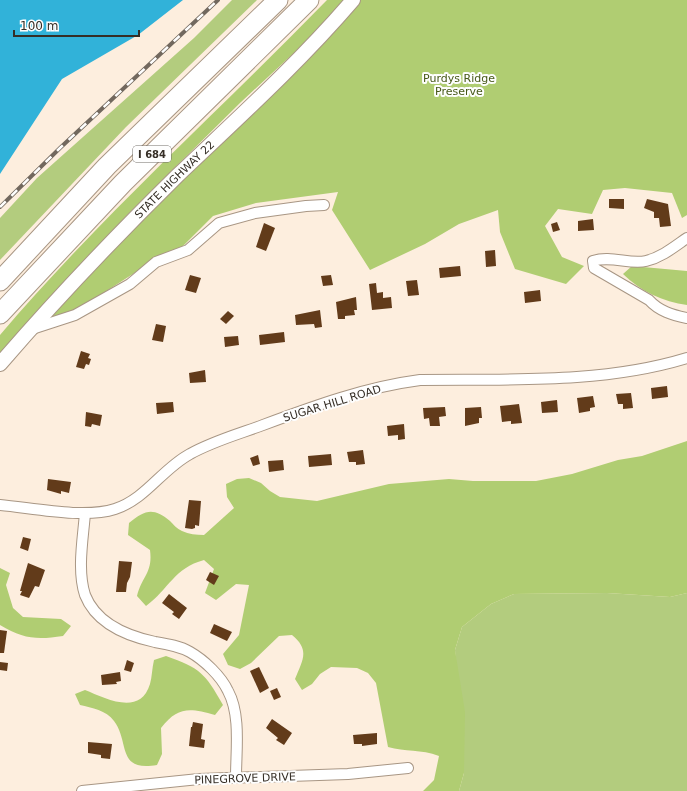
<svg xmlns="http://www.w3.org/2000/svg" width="687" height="791" viewBox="0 0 687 791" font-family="'DejaVu Sans',sans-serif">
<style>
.green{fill:#b3cc7e}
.forest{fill:#b0cd72}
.water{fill:#31b2d9}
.building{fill:#623b1a}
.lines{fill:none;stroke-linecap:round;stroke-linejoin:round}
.minor-casing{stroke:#a89684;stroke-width:12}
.secondary-casing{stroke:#a89684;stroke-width:16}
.motorway-casing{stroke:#a89684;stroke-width:21}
.minor{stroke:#fff;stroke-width:10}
.secondary{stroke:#fff;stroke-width:14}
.motorway{stroke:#fff;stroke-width:19}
.rail-casing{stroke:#72685e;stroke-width:4}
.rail{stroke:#fefefe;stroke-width:2.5;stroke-dasharray:8;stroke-linecap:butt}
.labels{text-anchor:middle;stroke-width:4;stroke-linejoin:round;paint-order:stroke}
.shield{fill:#fefefe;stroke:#716c67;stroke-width:1}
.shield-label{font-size:10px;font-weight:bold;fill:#352e26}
.park-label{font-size:11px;fill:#475919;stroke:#fefefe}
.street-label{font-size:11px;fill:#352e26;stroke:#fefefe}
</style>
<rect width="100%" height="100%" fill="#fdeede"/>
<!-- green -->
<g class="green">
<polygon points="232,0 257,0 126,127 0,260 0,218 37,178 194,38"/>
<polygon points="607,593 670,597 687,593 687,791 459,791 464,773 455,650 462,627 491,604 514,594"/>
</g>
<!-- forest -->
<g class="forest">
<path d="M327 0H344L310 38 241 102 129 213 17 334 0 355V335C101 216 218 112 327 0Z"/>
<polygon points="357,0 687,0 687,215 682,218 672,193 625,188 603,190 592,214 558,209 545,226 562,257 584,266 566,284 515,269 500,232 498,210 459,224 425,244 370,270 332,210 338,192 256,203 213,216 183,246 139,270 74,312 41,323"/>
<path d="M632 266 687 271V305C663 302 640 291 623 274Z"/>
<path d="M687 441V593L670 597 607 593 514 594 491 604 462 627 455 650 465 712 464 773 459 791H423L434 780 439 756C421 749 405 752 388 747L376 683 368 673 357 668 331 667 320 674 312 684 302 690 295 679C303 659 310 650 292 635L279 636 251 663 240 669 228 665 223 654 239 635 249 585 236 584 216 600 205 593 214 569 204 560C174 568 169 589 146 606L137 596C142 576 153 573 150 550L128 535 129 523C145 510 153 507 170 521 173 524 177 529 182 531 189 534 196 535 204 535L234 508 227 497 226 484 237 479 249 478 261 483 270 491 280 497 317 501 389 484 449 479 473 481H536L572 474 618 460 642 456Z"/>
<path d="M0 568 10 573 6 585 13 608 23 617 61 619 71 626 63 636C37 640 23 639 0 625Z"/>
<path d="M166 656C200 668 205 673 223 705L215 715C190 708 178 706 161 728L162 754 157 765C116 772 130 742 114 721 106 710 92 708 80 705L75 694 85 690C105 698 140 717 150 684 152 677 152 668 154 660Z"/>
</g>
<!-- water -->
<polygon class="water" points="0,0 183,0 138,35 62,79 0,174"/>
<!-- building -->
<g class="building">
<polygon points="609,199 624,199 624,209 609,208"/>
<polygon points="647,199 668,204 671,226 660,227 659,218 654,218 654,212 644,208"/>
<polygon points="593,219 594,230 578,231 578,221"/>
<polygon points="557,222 560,230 553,232 551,224"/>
<polygon points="264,223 275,228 266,251 256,247"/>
<polygon points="495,250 496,266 486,267 485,251"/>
<polygon points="460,266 461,276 440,278 439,268"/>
<polygon points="190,275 201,278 196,293 185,290"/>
<polygon points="331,275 333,285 323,286 321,276"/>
<polygon points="417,280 419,295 408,296 406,281"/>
<polygon points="376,283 377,293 383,292 383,298 391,297 392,308 372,310 369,284"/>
<polygon points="540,290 541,301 525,303 524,292"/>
<polygon points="356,297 357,310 354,310 355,315 345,316 345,319 338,319 336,302"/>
<polygon points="320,310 322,327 315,328 314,324 296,325 295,315"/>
<polygon points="228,311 234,316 226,324 220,319"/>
<polygon points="156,324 166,326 163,342 152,340"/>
<polygon points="284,332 285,342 260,345 259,335"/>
<polygon points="238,336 239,345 225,347 224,337"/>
<polygon points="81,351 90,354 88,358 91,359 89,365 86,364 84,369 76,367"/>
<polygon points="205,370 206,382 190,383 189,373"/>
<polygon points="667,386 668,397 652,399 651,388"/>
<polygon points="631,393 633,408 623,409 623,404 618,404 616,394"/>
<polygon points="593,396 595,407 590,408 590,411 579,413 577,398"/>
<polygon points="557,400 558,412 542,413 541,402"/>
<polygon points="173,402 174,412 157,414 156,403"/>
<polygon points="519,404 522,423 511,424 511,421 502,422 500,406"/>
<polygon points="445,407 446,416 439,417 440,426 430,426 429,418 424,419 423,408"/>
<polygon points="481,407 482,418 479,418 479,423 465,426 465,408"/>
<polygon points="86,412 102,415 100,426 92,424 91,427 85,426"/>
<polygon points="404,424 405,439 398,440 398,435 388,436 387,426"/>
<polygon points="363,450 365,464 356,465 356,462 349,462 347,452"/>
<polygon points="331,454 332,465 309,467 308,456"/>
<polygon points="258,455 260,464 253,466 250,458"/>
<polygon points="283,460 284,470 269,472 268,461"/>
<polygon points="48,479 71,482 69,493 61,491 61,494 47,490"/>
<polygon points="189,500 201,501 199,526 195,525 195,528 192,529 185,528"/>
<polygon points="23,537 31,539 28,551 20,548"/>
<polygon points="119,561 132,562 130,577 127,583 126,592 116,592"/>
<polygon points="28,563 45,570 39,587 35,586 29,598 20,595 22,591 20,591"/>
<polygon points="210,572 219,576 214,585 206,580"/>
<polygon points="169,594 187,608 179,619 172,614 174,612 162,603"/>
<polygon points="214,624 232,632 227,641 210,633"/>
<polygon points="0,630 7,631 4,653 0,653"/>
<polygon points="127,660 134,663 131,672 124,670"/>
<polygon points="0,662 8,663 7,671 0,670"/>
<polygon points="259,667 269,688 260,693 250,671"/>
<polygon points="120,672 121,681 116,682 117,684 102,685 101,675"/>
<polygon points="277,688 281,697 274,700 270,691"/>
<polygon points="272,719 292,733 284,745 276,740 278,738 266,728"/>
<polygon points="193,722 203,724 201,739 205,740 204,748 189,746 191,727 192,727"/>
<polygon points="377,733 377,744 362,746 362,744 354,744 353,735"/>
<polygon points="88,742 112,744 110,759 101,758 101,755 88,753"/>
</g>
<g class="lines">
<defs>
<g id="minor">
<path d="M687 238C674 247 662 257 646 261 630 265 611 255 593 261L594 268 649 300C659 311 672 315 687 318"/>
<polyline points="32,329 75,315 130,284 156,262 188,250 219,223 255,213 306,206 324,205"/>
<path d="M0 505C33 508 84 519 115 509 146 499 162 469 190 454 213 441 239 434 263 425 314 406 366 387 420 380 509 379 602 384 687 358"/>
<path d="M85 513C83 539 77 570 85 595 96 623 127 636 155 642 167 644 180 646 190 652 204 660 221 676 228 691 241 715 236 750 236 777"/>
<polyline points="82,791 199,779 348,774 408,768"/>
</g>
<g id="secondary">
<path id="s1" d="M0 364C56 299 116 236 177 176 237 119 299 63 353 0"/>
</g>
<g id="motorway">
<polyline points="0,281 107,166 278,0"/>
<polyline points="0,314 123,183 309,0"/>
</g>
</defs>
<!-- minor casing -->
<use href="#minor" class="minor-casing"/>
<!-- secondary casing -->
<use href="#secondary" class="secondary-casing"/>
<!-- motorway casing -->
<use href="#motorway" class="motorway-casing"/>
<!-- minor -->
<use href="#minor" class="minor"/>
<!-- secondary -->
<use href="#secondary" class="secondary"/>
<!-- motorway -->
<use href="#motorway" class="motorway"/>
<defs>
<polyline id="rail" points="0,207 60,148 218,0"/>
</defs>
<!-- rail casing -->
<use href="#rail" class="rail-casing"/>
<!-- rail -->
<use href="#rail" class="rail"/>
</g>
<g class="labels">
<!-- shield labels -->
<rect class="shield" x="133" y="146" width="38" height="16" rx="3"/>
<g class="shield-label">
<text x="152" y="158">I 684</text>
</g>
<!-- park labels -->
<g class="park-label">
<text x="459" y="82">Purdys Ridge<tspan x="459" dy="13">Preserve</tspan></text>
</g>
<!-- street labels -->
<g class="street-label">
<text dy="4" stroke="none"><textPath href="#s1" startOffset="254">STATE HIGHWAY 22</textPath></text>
<text transform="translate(332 403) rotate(-17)" y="4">SUGAR HILL ROAD</text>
<text transform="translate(245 778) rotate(-2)" y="4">PINEGROVE DRIVE</text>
</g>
</g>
<!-- scale -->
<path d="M14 30v6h125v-6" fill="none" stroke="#352e26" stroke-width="2"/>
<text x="20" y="30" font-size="12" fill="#352e26" stroke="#fefefe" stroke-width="3" paint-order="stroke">100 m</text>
</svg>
